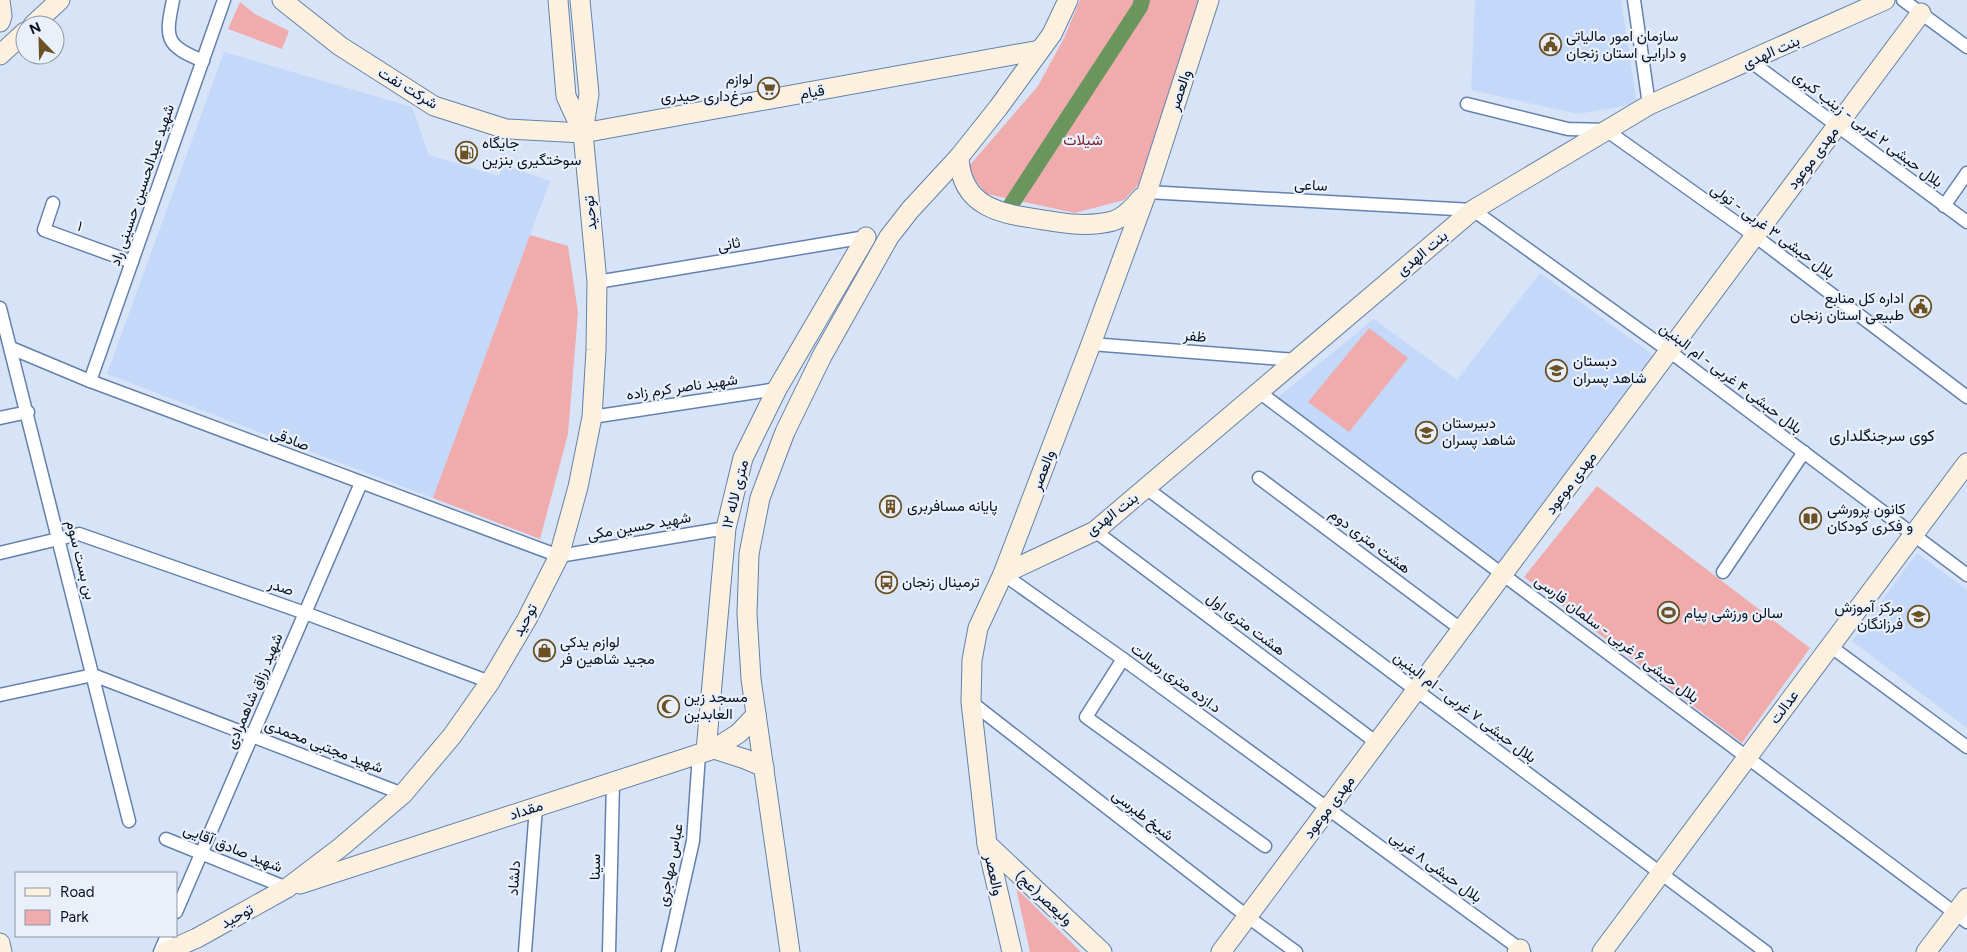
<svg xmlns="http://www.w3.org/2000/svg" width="1967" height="952" viewBox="0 0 1967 952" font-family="Figtree,Vazirmatn,sans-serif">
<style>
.built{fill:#c4d8f9}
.green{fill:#f0acac}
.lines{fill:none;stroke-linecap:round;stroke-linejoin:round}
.canal{stroke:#6a965e;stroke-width:16}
.street-casing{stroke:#6581ab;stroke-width:15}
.secondary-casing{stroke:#6581ab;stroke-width:21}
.street{stroke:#fff;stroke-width:12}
.secondary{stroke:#fcf1df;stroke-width:19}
.labels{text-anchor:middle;stroke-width:4.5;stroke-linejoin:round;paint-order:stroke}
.poi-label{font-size:15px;fill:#071121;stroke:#eaf0fa;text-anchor:start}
.street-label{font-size:15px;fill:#071121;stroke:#eaf0fa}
.park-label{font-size:15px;fill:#7b212b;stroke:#eaf0fa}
.neighbourhood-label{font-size:16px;fill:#071121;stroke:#eaf0fa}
</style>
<rect width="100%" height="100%" fill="#d7e4f7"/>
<!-- built -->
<g class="built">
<polygon points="1475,0 1621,0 1637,104 1578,114 1471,90"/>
<polygon points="224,52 412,107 429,155 499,176 504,165 550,181 433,498 107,374"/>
<polygon points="1540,273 1657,358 1501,563 1278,397 1374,319 1457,380"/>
<polygon points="1917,553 1967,590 1967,728 1852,641"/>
</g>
<!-- green -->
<g class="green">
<polygon points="1080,0 1199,0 1193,25 1146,172 1137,186 1124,200 1075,213 987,194 975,180 969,166 1038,86 1064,38"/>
<polygon points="240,2 255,14 289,31 282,49 228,29"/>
<polygon points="530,235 568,246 578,312 568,434 540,539 433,498"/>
<polygon points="1369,328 1408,358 1349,432 1308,402"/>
<polygon points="1597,486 1810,648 1742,743 1524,577"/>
<polygon points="1016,888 1081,952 1030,952"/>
</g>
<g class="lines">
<!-- canal -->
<polyline class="canal" points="1005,214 1140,7 1142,0"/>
<defs>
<g id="street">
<path d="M173 0C165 39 165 45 203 61"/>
<polyline points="1634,0 1649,105"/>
<polyline points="1903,0 1967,47"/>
<polyline points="1750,61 1967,222"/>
<polyline points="1467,104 1568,129 1606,130 1755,236 1967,397"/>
<polyline points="1147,192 1473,210 1669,351 1967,575"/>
<polyline points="53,203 44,230 132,262"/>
<polyline points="1944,206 1967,173"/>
<polyline points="597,282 866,237"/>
<polyline points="0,308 129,821"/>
<polyline points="1091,344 1296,360"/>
<polyline points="11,348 90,381 559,556 726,528"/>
<polyline points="90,381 224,0"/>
<polyline points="1259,392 1967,922"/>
<polyline points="592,417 777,389"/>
<polyline points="0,418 28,412"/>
<polyline points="1259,478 1462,630"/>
<polyline points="1146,488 1766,952"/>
<polyline points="1095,531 1377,743"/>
<polyline points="0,553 79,534 305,613 490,682"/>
<polyline points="1723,572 1804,452"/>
<polyline points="1003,574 1123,659 1524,952"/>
<polyline points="1830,646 1967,747"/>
<polyline points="1123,659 1086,717 1265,846"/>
<polyline points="0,695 93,675 403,794"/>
<polyline points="971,702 1248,917 1296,952"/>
<polyline points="166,839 287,888"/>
<polyline points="176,912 361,483"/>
<polyline points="160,952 167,936"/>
<polyline points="525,952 536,807"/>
<polyline points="609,952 613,782"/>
<polyline points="668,952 693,841 699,754"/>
</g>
<g id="secondary">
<polyline points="282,0 340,46 434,106 506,129 583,133 1040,50"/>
<polyline points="558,0 566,96 583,133"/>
<polyline points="0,22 2,16 0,0"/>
<polyline points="33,25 60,0"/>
<polyline points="0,55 25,32"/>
<path d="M959 157C961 209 1003 214 1044 220 1067 224 1090 227 1113 221 1125 217 1134 206 1142 197"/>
<polyline points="1003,574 1095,531 1473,210 1649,105 1885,0"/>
<polyline points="714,749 745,759 764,767"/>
<polyline points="706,751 726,528 743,458 777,389 866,237"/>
<polyline points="987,844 1102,952"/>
<polyline points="300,884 714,749 739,733 756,715"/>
<polyline points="0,943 2,952"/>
<polyline points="165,952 197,938 287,888 341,847 403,794 452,736 490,682 527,619 559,556 578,487 592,417 596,350 597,282 583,133 589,94 580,0"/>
<polyline points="790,952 751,679 747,614 749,554 760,498 785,432 822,356 889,237 910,210 959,157 998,108 1052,34 1068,0"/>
<polyline points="1012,952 987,844 971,702 972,660 978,628 1003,574 1091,344 1147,192 1209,0"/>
<polyline points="1221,952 1921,13"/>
<polyline points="1517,952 1520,949"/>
<polyline points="1602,952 1967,463"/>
<polyline points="1926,952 1967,898"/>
</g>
</defs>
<!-- street casing -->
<use href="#street" class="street-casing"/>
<!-- secondary casing -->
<use href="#secondary" class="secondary-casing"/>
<!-- street -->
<use href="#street" class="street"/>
<!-- secondary -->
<use href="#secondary" class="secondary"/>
</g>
<!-- icons -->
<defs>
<symbol id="civic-ring" viewBox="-11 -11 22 22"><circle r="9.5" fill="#eaf0fa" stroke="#6b5123" stroke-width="1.5"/><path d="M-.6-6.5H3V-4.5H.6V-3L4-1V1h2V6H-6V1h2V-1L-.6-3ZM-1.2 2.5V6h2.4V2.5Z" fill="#6b5123"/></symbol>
<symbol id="supermarket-ring" viewBox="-11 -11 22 22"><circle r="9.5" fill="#eaf0fa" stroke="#6b5123" stroke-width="1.5"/><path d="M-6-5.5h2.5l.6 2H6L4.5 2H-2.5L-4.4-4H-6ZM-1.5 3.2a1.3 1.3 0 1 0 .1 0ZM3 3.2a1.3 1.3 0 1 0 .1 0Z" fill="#6b5123"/></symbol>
<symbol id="fuel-ring" viewBox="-11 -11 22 22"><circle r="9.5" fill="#eaf0fa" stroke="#6b5123" stroke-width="1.5"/><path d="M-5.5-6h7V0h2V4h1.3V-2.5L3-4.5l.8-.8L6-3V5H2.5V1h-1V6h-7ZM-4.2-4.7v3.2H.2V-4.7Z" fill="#6b5123"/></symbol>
<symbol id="school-ring" viewBox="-11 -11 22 22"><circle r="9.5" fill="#eaf0fa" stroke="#6b5123" stroke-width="1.5"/><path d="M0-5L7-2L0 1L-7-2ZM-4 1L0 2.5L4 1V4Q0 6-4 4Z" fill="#6b5123"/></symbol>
<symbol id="building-ring" viewBox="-11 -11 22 22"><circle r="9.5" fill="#eaf0fa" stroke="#6b5123" stroke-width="1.5"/><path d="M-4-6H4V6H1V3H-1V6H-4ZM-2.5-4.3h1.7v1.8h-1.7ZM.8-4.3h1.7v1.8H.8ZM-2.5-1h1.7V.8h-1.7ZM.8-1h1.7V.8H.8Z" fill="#6b5123"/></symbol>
<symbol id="library-ring" viewBox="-11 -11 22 22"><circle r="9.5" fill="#eaf0fa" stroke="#6b5123" stroke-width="1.5"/><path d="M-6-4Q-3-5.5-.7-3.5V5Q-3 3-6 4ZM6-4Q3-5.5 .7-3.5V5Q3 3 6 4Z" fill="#6b5123"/></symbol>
<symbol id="bus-ring" viewBox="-11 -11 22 22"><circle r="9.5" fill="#eaf0fa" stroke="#6b5123" stroke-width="1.5"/><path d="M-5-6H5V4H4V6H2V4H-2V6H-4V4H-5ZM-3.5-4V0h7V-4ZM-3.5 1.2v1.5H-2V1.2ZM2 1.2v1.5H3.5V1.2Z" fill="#6b5123"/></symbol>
<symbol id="stadium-ring" viewBox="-11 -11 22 22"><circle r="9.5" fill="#eaf0fa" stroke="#6b5123" stroke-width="1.5"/><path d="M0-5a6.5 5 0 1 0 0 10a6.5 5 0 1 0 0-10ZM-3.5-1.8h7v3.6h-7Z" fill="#6b5123"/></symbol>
<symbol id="shop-ring" viewBox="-11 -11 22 22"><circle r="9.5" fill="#eaf0fa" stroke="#6b5123" stroke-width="1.5"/><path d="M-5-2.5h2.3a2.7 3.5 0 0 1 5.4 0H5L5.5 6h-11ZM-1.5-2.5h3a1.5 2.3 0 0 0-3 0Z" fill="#6b5123"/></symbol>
<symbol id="mosque-ring" viewBox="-11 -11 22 22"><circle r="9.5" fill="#eaf0fa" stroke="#6b5123" stroke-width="1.5"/><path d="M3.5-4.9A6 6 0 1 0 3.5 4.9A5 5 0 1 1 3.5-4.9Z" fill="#6b5123"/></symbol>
</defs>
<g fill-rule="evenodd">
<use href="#civic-ring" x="1538" y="32" width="25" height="25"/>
<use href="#supermarket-ring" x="756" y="76" width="25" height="25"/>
<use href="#fuel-ring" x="454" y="140" width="25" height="25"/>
<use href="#civic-ring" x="1908" y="294" width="25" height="25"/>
<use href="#school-ring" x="1544" y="358" width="25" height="25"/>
<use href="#school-ring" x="1414" y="420" width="25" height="25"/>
<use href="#building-ring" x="878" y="494" width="25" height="25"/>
<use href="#library-ring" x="1798" y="506" width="25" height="25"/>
<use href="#bus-ring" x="874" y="570" width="25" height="25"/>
<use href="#stadium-ring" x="1656" y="600" width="25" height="25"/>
<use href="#school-ring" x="1906" y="604" width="25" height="25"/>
<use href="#shop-ring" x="532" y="638" width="25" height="25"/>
<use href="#mosque-ring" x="656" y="694" width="25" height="25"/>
</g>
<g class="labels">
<!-- poi labels -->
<g class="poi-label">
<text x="1566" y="41">سازمان امور مالیاتی<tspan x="1566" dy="17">و دارایی استان زنجان</tspan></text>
<text x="753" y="84" text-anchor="end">لوازم<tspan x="753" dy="17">مرغ‌داری حیدری</tspan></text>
<text x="482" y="148">جایگاه<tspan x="482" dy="17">سوختگیرى بنزین</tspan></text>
<text x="1904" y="303" text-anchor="end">اداره کل منابع<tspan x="1904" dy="17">طبیعی استان زنجان</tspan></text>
<text x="1573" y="366">دبستان<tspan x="1573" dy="17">شاهد پسران</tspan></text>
<text x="1442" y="428">دبیرستان<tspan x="1442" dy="17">شاهد پسران</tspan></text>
<text x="907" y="511">پایانه مسافربری</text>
<text x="1827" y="514">کانون پرورشی<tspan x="1827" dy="17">و فکری کودکان</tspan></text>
<text x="902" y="587">ترمینال زنجان</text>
<text x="1903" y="612" text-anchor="end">مرکز آموزش<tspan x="1903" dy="17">فرزانگان</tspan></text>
<text x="1684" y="618">سالن ورزشی پیام</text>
<text x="560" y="647">لوازم یدکی<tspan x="560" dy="17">مجید شاهین فر</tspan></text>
<text x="684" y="702">مسجد زین<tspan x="684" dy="17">العابدین</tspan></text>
</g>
<!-- street labels -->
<g class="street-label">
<text transform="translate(1771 52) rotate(-24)" y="5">بنت الهدی</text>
<text transform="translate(408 88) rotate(31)" y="5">شرکت نفت</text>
<text transform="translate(1180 90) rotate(-72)" y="5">والعصر</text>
<text transform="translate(812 92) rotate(-10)" y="5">قیام</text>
<text transform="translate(1868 129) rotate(37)" y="5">بلال حبشی ۲ غربی - زینب کبری</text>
<text transform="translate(1813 158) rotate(-53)" y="5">مهدی موعود</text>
<text transform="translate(142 185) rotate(-71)" y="5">شهید عبدالحسین حسینی راد</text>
<text transform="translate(1311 185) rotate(3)" y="5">ساعی</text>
<text transform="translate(590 213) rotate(-95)" y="5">توحید</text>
<text transform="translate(80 226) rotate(20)" y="5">۱</text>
<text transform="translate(1773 231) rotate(36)" y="5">بلال حبشی ۳ غربی - تولی</text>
<text transform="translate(729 244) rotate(-10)" y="5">ثانی</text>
<text transform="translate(1422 253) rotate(-40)" y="5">بنت الهدی</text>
<text transform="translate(1195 336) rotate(5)" y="5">ظفر</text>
<text transform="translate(1731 378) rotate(37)" y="5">بلال حبشی ۴ غربی - ام البنین</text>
<text transform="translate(682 387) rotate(-8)" y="5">شهید ناصر کرم زاده</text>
<text transform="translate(290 439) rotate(21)" y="5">صادقی</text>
<text transform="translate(1043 470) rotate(-69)" y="5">والعصر</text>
<text transform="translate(1571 483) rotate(-53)" y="5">مهدی موعود</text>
<text transform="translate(735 494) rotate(-76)" y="5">۱۲ متری لاله</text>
<text transform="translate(1112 514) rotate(-37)" y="5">بنت الهدی</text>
<text transform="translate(639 526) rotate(-10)" y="5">شهید حسین مکی</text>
<text transform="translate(1370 541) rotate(37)" y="5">هشت متری دوم</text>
<text transform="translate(81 560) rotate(76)" y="5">بن بست سوم</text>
<text transform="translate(281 587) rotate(19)" y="5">صدر</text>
<text transform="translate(525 620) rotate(-61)" y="5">توحید</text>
<text transform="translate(1246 624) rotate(37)" y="5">هشت متری اول</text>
<text transform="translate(1617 639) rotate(37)" y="5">بلال حبشی ۶ غربی - سلمان فارسی</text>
<text transform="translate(1176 678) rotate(36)" y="5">د.ازده متری رسالت</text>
<text transform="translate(254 691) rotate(-67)" y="5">شهید رزاق شاهمرادی</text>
<text transform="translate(1465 707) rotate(37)" y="5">بلال حبشی ۷ غربی - ام البنین</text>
<text transform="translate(1784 707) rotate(-53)" y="5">عدالت</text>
<text transform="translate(324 746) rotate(21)" y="5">شهید مجتبی محمدی</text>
<text transform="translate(1329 807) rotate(-53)" y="5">مهدی موعود</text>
<text transform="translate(526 810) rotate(-18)" y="5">مقداد</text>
<text transform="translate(1143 815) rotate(38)" y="5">شیخ طبرسی</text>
<text transform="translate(233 848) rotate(22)" y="5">شهید صادق آقایی</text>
<text transform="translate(670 865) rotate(-79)" y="5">عباس مهاجری</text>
<text transform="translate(595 867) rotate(-89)" y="5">سینا</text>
<text transform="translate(1436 867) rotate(36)" y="5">بلال حبشی ۸ غربی</text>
<text transform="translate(994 875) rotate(77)" y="5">والعصر</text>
<text transform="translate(514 878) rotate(-86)" y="5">دلشاد</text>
<text transform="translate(1044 898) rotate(43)" y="5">ولیعصر(عج)</text>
<text transform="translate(237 916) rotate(-29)" y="5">توحید</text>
</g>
<!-- park labels -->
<g class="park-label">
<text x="1083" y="145">شیلات</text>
</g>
<!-- neighbourhood labels -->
<g class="neighbourhood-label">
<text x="1882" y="441">کوی سرجنگلداری</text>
</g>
</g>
<!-- legend -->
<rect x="15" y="872" width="162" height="65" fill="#eaf0fa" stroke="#8f97a3"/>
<rect x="25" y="888" width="25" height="8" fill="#fcf1df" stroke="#8f97a3"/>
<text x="60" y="897" font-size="15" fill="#071121">Road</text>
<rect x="25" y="910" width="25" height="15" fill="#f0acac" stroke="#8f97a3"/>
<text x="60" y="922" font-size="15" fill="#071121">Park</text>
<!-- north arrow -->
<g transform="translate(40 40) rotate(337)"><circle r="24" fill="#eaf0fa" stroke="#8f97a3"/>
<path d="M0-4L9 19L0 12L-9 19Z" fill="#6b5123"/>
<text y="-8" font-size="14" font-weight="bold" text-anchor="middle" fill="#071121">N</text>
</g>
</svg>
